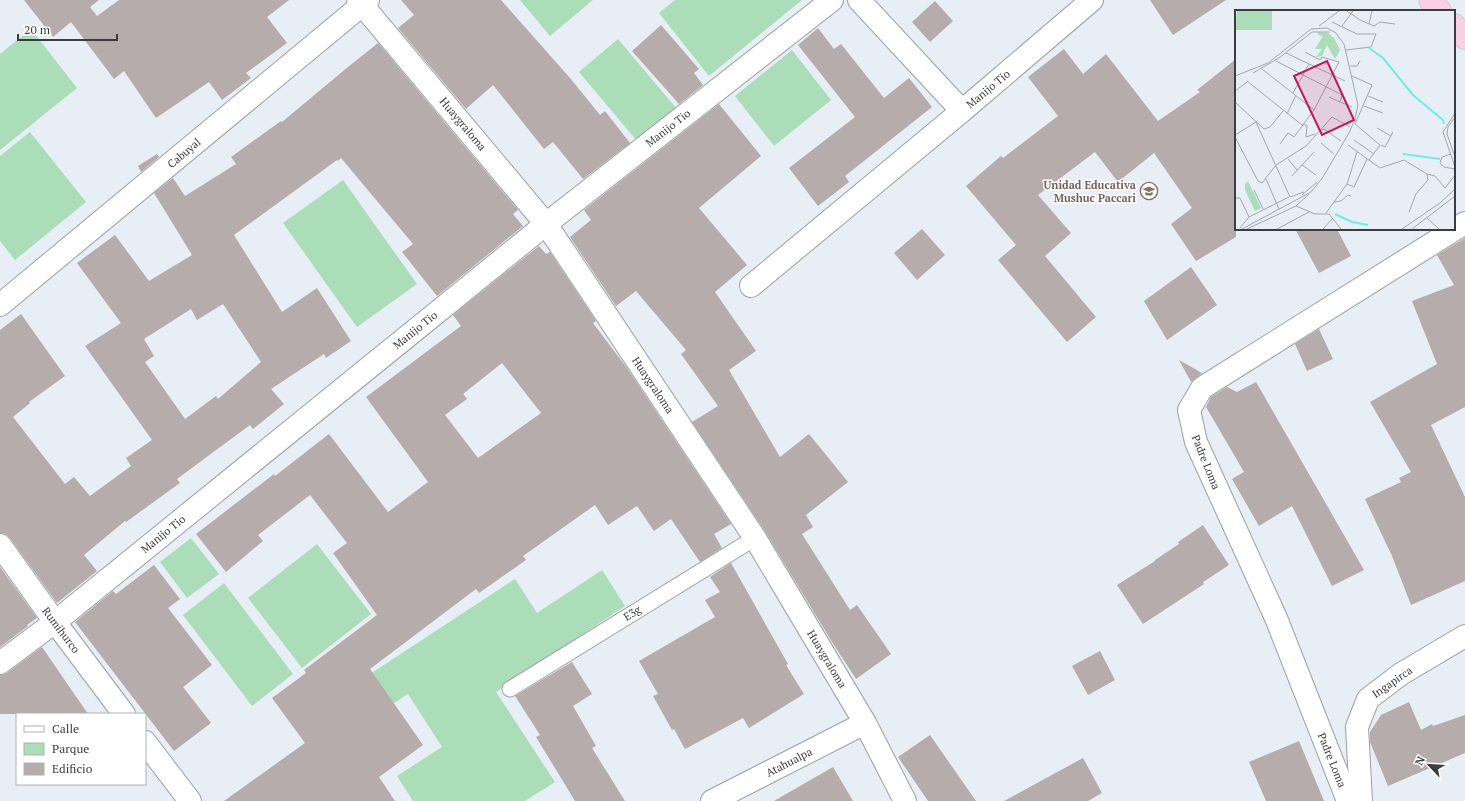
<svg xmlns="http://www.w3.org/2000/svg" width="1465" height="801" viewBox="0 0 1465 801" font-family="'PT Serif',serif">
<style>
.green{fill:#abddb9}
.building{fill:#b5acab;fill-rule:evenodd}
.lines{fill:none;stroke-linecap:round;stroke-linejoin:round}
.service-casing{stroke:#9ba0a6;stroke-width:17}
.minor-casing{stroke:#9ba0a6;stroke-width:24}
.trunk-casing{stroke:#cccccd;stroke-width:24}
.service{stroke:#fff;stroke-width:15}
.minor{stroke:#fff;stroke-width:22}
.trunk{stroke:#fad0e6;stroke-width:22}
.labels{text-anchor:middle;stroke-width:3;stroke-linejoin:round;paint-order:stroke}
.street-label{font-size:11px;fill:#3a3c3f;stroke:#fff}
.education-label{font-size:11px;font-weight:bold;fill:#785e54;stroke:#fff;text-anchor:end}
.inset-river{fill:none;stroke:#6eebec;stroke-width:2}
.inset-road{fill:none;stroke:#a2a7ac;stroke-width:1}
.view{fill:#c2185b;fill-opacity:0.15;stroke:#c2185b;stroke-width:2}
.inset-edge{fill:none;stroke:#3a3c3f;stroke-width:2}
</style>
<rect width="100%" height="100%" fill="#e8eef5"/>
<!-- green -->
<g class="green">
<polygon points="520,0 593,0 550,36"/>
<polygon points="675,0 802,0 709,76 659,13"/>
<polygon points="31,29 77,88 0,150 0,54"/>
<polygon points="618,39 676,108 637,141 579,72"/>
<polygon points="792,50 831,100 774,146 735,96"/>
<polygon points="30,132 86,202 15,260 0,241 0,156"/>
<polygon points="343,180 417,284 357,327 283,223"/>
<polygon points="191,538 219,574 187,598 160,562"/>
<polygon points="317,544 371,614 302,668 248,598"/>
<polygon points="602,570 625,606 496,692 555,782 525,801 413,801 397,776 442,747 408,694 356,728 335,697 515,579 537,613"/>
<polygon points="224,583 293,674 252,706 183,615"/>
</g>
<!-- building -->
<g class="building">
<polygon points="24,0 99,0 90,7 97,16 119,0 289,0 267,17 287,43 246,73 251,78 222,100 209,82 156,118 124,71 114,79 71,22 53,37"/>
<polygon points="401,0 501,0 570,78 600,115 605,111 630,143 583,179 553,142 544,149 493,85 466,109 398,28 414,15"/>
<polygon points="1150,0 1226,0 1173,35"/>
<polygon points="935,1 953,21 930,42 912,22"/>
<polygon points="661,25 699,69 694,73 703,85 679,104 632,51"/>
<polygon points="818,28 834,49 841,44 884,98 909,78 932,107 845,176 849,182 818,206 789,168 855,117 798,45"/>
<path d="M378 43 518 210 513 214 523 226 437 296 402 252 413 244 341 158 338 161 337 160 234 235 282 312 317 288 351 341 326 358 324 354 271 389 284 404 253 429 250 425 177 479 180 483 126 522 125 521 84 555 97 571 57 603 10 538 6 534 0 533V330L21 314 65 376 29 402 30 403 13 417 65 484 74 477 90 496 131 466 126 458 152 440 85 346 121 323 77 263 115 235 149 281 192 255 154 193 173 178 185 196 236 164 231 157 281 121 282 122 348 67ZM223 304 261 362 218 399 216 396 185 419 145 362 154 356 144 339 191 309 197 320Z"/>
<polygon points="1064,49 1083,74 1106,54 1158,121 1200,92 1197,90 1236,59 1236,237 1196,261 1171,224 1192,208 1154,153 1118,182 1095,152 1038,195 1071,233 1045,256 1096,317 1067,342 998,260 1016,245 966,186 1001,156 1003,158 1058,116 1028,77"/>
<polygon points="719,104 761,156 699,208 747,265 715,292 756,351 729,370 780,457 809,434 848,482 806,515 813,527 802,534 850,610 857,605 891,654 856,679 832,642 765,531 692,422 718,406 681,354 686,350 636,291 616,306 570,237 591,220 584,210"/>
<polygon points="157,154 159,157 141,172 138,166"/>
<polygon points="922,229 945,255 917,280 894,253"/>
<polygon points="1295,229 1337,229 1351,256 1319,273"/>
<polygon points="1465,238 1465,407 1431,425 1465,497 1465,581 1411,605 1392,556 1365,499 1401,482 1399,478 1411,472 1370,402 1437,364 1412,301 1454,285 1437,255"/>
<path d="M539 246 546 254 550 252 596 321 593 323 627 368 731 524 714 534 722 548 700 562 671 519 654 531 637 506 608 525 595 505 523 556 526 560 479 593 476 589 370 669 423 745 379 777 395 801H224L305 743 272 698 306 673 304 670 377 615 333 553 347 543 310 495 258 535 263 541 226 572 196 534 274 474 275 476 329 434 388 512 428 482 366 397 461 326 453 315ZM502 363 541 413 478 458 445 415 467 399 463 394Z"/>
<polygon points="1191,267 1217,305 1167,340 1144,301"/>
<polygon points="1319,329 1333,359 1307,371 1295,344"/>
<polygon points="1179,360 1202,373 1191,382"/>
<polygon points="1256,382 1364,570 1332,586 1292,506 1259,526 1232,479 1244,472 1206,407 1211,397 1227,387 1237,392"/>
<polygon points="1203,525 1229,565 1203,582 1204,584 1143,624 1117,585 1155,561 1155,560 1179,544 1178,542"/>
<polygon points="731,563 788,664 786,665 804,694 749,728 743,718 685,749 674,729 672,730 653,696 658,694 639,661 715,617 705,600 720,592 710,577"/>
<polygon points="154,565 180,599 168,608 212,665 183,687 211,723 174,751 75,622 113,591 116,594"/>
<polygon points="0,567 37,618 27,625 28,626 0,647"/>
<polygon points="42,647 88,714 0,714 0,675 7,673"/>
<polygon points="1100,651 1115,680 1088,695 1072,666"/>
<polygon points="572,662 592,694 573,706 596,746 592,748 625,801 575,801 536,737 540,735 515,696"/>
<polygon points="1409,702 1421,730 1432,724 1433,726 1465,715 1465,753 1388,786 1370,742 1370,732 1381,715"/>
<polygon points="930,735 976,801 928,801 898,757"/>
<polygon points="1299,741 1324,801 1266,801 1249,762"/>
<polygon points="1083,758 1102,793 1088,801 1004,801"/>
<polygon points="833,767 853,801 774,801"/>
</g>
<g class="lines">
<defs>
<polyline id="service" points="510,689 755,538"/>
<g id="minor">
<polyline points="358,0 546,224 755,538 865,723 905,801"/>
<polyline points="859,0 962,111 1092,0"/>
<polyline points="751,286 962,111"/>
<polyline points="0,305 368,0"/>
<polyline points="0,545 55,622 124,714"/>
<polyline points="0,663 55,622 546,224 832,0"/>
<polyline points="145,742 190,801"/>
<polyline points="712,801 865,723"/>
<polyline points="1348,801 1276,618 1196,442 1189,410 1202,388 1465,223"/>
<polyline points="1361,801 1357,727 1368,699 1401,674 1465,636"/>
</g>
<g id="trunk">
<polyline points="1430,0 1440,11"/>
<polyline points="1454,25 1465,38"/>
</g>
</defs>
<!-- service casing -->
<use href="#service" class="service-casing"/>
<!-- minor casing -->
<use href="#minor" class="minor-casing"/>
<!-- trunk casing -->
<use href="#trunk" class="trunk-casing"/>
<!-- service -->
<use href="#service" class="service"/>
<!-- minor -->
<use href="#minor" class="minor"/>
<!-- trunk -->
<use href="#trunk" class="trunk"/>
</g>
<!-- icons -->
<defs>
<symbol id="university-ring" viewBox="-11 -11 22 22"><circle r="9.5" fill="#fff" stroke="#8d6e63" stroke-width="1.5"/><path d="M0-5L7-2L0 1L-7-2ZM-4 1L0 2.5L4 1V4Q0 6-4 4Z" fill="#8d6e63"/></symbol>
</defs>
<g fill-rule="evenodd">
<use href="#university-ring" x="1139" y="181" width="20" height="20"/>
</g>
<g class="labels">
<!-- street labels -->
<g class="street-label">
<text transform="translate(988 89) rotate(-40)" y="4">Manijo Tio</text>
<text transform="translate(463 124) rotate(50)" y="4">Huaygraloma</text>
<text transform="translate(668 128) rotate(-38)" y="4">Manijo Tio</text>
<text transform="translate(184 153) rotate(-40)" y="4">Cabuyal</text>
<text transform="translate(415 330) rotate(-39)" y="4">Manijo Tio</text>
<text transform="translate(653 385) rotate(56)" y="4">Huaygraloma</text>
<text transform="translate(1206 462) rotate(68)" y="4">Padre Loma</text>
<text transform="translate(163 534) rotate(-39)" y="4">Manijo Tio</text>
<text transform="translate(632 613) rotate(-32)" y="4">E3g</text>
<text transform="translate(61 630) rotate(53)" y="4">Rumihurco</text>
<text transform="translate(827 659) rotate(59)" y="4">Huaygraloma</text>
<text transform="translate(1392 682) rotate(-35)" y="4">Ingapirca</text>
<text transform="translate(1332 760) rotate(68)" y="4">Padre Loma</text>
<text transform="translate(789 762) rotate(-27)" y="4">Atahualpa</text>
</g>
<!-- education labels -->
<g class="education-label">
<text x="1136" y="189">Unidad Educativa<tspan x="1136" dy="13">Mushuc Paccari</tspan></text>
</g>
</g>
<!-- overview -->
<g transform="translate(1235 10)">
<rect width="220" height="220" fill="#e8eef5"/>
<path d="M2 1H37V20H0ZM83 22 93 23 99 28 105 40 100 49 92 35 87 46 81 47 87 39H80L88 26 83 25ZM13 171 26 198 20 201 10 180V174Z" fill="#abddb9"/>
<path class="inset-river" d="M134 38 148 48 178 85 208 110 209 114M168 144 205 149M100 204 117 212 133 215"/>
<path class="inset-road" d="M112 1 125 10 139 16 145 12 160 14M97 12 122 24H141L136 37 111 40M134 14 137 1M84 16 104 1M107 16 118 1M51 43 110 71M41 51 107 85 105 92 117 97M115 56H122L125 51M27 59 79 100M18 63 44 48 77 22H95M0 66 33 53 76 19 92 18 101 23 109 34 123 95 120 109 114 123 88 167 76 182 7 219M117 66 137 75 120 114M12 71 67 115H72L71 127 80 124M0 81 12 72M58 83 74 54M133 86 148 92M94 87 105 92M0 92 29 119 35 117 48 101M129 96 148 103M220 103 208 122 220 157M52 104 61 85M220 107 213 117 212 124 220 147M120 114 145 135 134 150M142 118 156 126M85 121 89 119 106 131M0 125 21 112 55 187M0 127 23 171 27 173 41 155 71 136 97 107 115 117M119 130 139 144M86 133 99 144M45 134 53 123 59 127 79 100 104 52 87 47 85 50 70 42M113 135 145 158 169 150 192 164M146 135 150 137 158 122M216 144 207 147 205 153 209 157 220 159M53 149 62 160M67 155 81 165M57 166 79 142M31 169 44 199M112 174 119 177 132 149M19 180 28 199M67 185 82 172M55 187 69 182M0 188H5L14 207 54 187M99 192 106 191 113 185 116 186M61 196 74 184M174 202 181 184 193 170 192 164 200 166 210 178 220 165M91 203 112 174 122 142M192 208 204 219M5 218 14 207M12 219 61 196 80 204H94L106 219M42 219 74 202M88 219 98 208M167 219 205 193 220 179M177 219 220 186"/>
<path class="view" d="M92 51 119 110 87 125 59 66Z"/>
<rect width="220" height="220" class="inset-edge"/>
</g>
<!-- legend -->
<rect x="16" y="713" width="130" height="72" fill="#ffffff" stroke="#b0b1b2"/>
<rect x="24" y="726" width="20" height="6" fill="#ffffff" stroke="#b0b1b2"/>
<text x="52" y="733" font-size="12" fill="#3a3c3f">Calle</text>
<rect x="24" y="743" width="20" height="12" fill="#abddb9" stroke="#b0b1b2"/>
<text x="52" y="753" font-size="12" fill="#3a3c3f">Parque</text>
<rect x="24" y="763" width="20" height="12" fill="#b5acab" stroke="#b0b1b2"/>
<text x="52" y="773" font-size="12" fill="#3a3c3f">Edificio</text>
<!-- north arrow -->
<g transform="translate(1429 765) rotate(295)" stroke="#ffffff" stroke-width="3" paint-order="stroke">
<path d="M0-3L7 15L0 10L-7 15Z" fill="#3a3c3f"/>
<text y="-6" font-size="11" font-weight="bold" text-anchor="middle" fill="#3a3c3f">N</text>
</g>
<!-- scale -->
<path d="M18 34v6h99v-6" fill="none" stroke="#3a3c3f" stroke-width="2"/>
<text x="24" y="34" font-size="12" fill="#3a3c3f" stroke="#ffffff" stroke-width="3" paint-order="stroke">20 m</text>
</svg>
